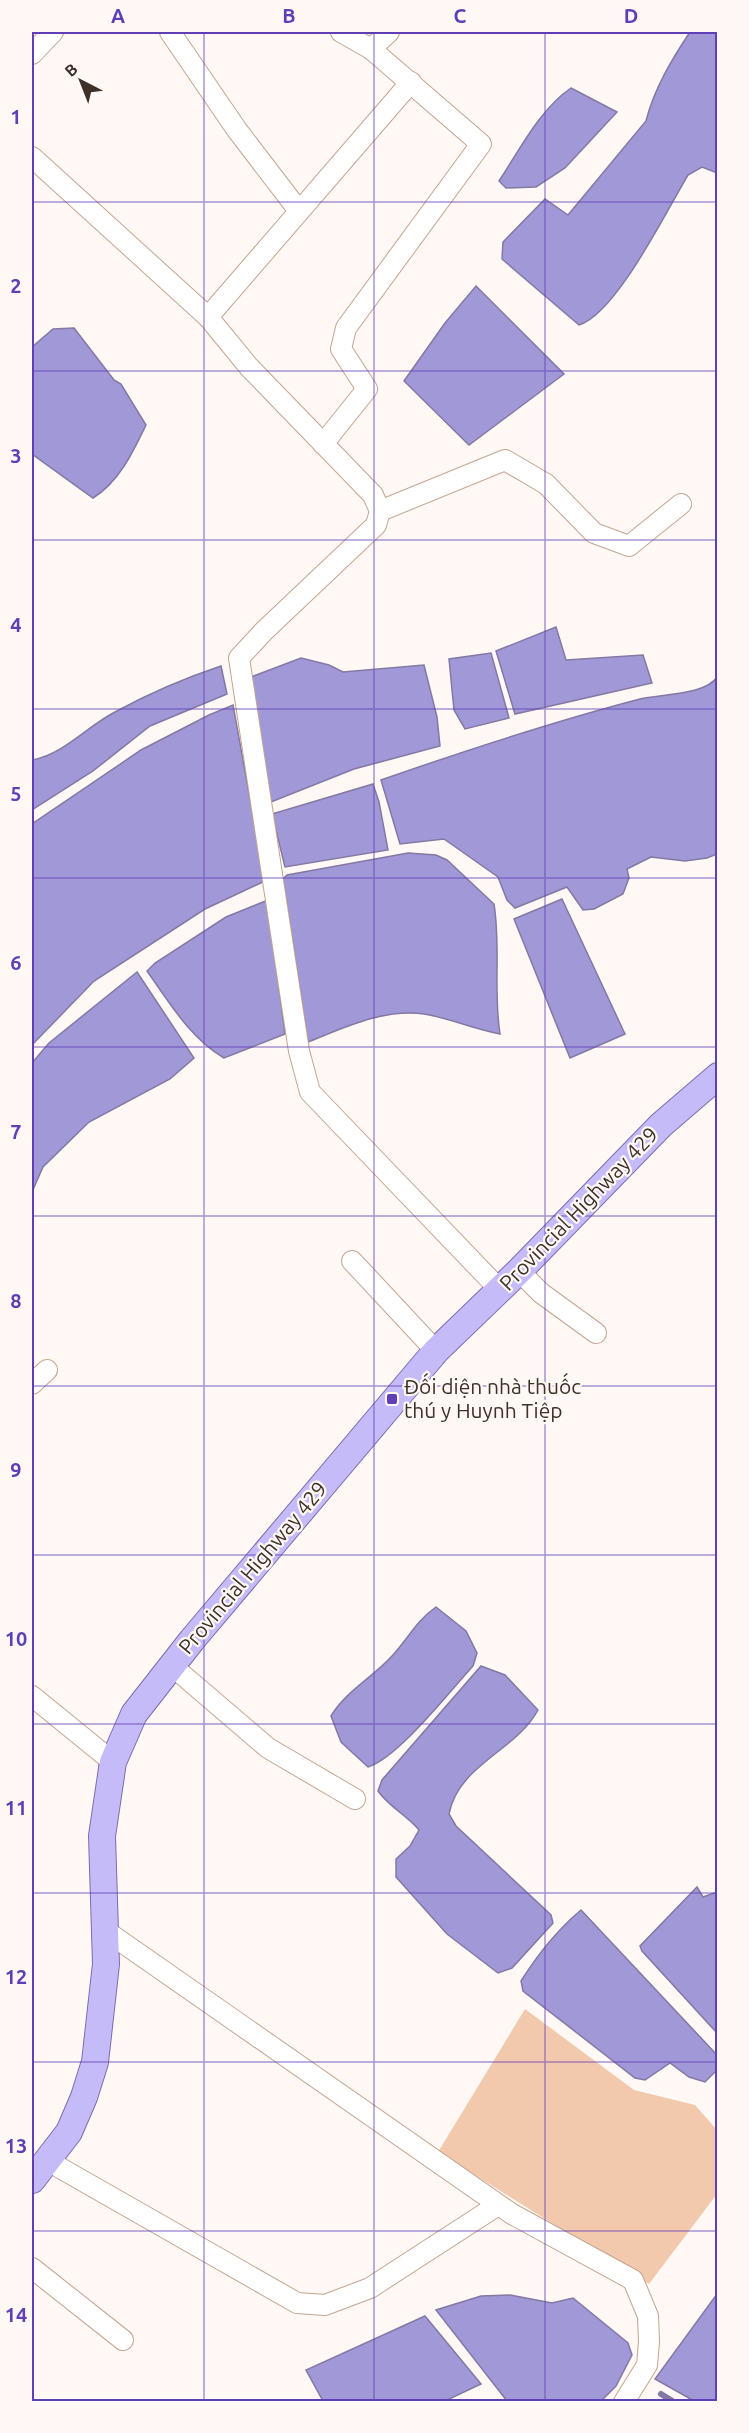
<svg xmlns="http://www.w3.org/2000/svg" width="749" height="2433" viewBox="0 0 749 2433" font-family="Ubuntu,sans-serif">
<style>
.green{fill:#f3c9ae}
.water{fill:#a198d8;stroke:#8379a4;stroke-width:1.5}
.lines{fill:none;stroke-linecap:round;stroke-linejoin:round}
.stream{stroke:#8379a4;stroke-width:6}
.minor-casing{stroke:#c4a591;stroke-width:22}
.major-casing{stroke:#7d6dae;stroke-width:28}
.minor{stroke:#fff;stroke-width:20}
.major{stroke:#c6bbf9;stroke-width:26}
.grid{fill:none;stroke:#5f3eb6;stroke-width:1.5;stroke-opacity:0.55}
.poi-dot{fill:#5f3eb6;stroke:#fff8f4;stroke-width:2}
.labels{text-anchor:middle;stroke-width:4.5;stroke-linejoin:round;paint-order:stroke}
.street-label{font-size:21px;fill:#3d3129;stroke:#fff8f4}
.poi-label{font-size:21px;fill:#3d3129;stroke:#fff8f4;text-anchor:start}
.neatline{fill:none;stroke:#5f3eb6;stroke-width:2}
.grid-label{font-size:20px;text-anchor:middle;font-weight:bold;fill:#5f3eb6}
</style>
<rect width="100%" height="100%" fill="#fff8f4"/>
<!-- green -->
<polygon class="green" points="525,2009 634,2090 695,2105 717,2130 717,2194 649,2284 438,2152"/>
<!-- water -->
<g class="water">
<path d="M690 32H717V173L702 167 688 175C667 210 616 314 579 325L502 259 503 242 545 199 568 215 646 121C654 89 672 59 690 32Z"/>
<path d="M571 88 617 112 565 168 536 187 506 188 499 181C519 151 540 109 571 88Z"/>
<polygon points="476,286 564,374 469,445 404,381 445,323"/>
<path d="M74 328 114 380 121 384 146 425C133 452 119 482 93 498L32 454V347L53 329Z"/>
<polygon points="556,627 566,660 643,655 652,683 515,714 496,651"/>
<polygon points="491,653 509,718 465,729 454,710 449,659"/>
<polygon points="301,658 329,665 343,672 424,665 437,717 440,746 354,769 271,802 251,677"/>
<path d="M221 666 227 694 150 726 93 771 32 810V760C64 754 86 727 115 712 148 694 185 678 221 666Z"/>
<path d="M717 677V854L707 858 685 861 651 857 627 869 629 878 623 894 594 909 583 910 567 887 515 908 507 900 498 877 444 839 400 844 381 780C467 750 552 722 640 699 661 694 706 695 717 677Z"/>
<polygon points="233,705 265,881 205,909 94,981 32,1045 32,824 141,750 209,715"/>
<polygon points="373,784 379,802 388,850 285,867 272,814"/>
<path d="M408 853 436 855 447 860 494 904C501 947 493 990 500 1034 474 1029 449 1018 424 1014 384 1008 343 1028 308 1042L283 879 287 875Z"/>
<polygon points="562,899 625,1034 570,1058 514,919"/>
<path d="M268 900 285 1034 224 1058C190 1038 169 1002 147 971L155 963 226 917Z"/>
<polygon points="137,972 194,1058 170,1079 89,1122 43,1167 32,1192 32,1063 49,1043"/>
<path d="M436 1607 466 1631 477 1653 473 1666C449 1692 399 1757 368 1767L341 1742 331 1716C346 1691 372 1678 392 1656 407 1640 417 1620 436 1607Z"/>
<path d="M481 1666 505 1675 538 1710C516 1751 458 1765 449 1814L456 1826 551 1915 553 1923 512 1968 498 1973 447 1934 396 1877V1859L410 1846 419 1830C407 1815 389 1807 378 1791L382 1780Z"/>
<polygon points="697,1887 703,1897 717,1892 717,2033 642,1951 640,1946"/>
<path d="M581 1910 717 2055V2070L705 2082 689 2077 670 2063 645 2080 635 2078 523 1991 521 1981C538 1954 556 1931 581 1910Z"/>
<polygon points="717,2294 717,2401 694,2401 655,2379"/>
<polygon points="510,2295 552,2303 573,2298 628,2343 632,2355 616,2386 601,2401 507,2401 436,2310 481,2296"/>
<polygon points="425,2316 481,2384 445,2401 323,2401 306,2370"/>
</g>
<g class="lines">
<!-- stream -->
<polyline class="stream" points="661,2394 674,2402"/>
<defs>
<g id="minor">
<polyline points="170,32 237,130 299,211"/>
<polyline points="371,49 389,32"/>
<polyline points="32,54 53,32"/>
<polyline points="32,157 208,317 249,367 373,495 380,511 376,525 264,631 239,658 299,1051 310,1092 500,1290"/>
<polyline points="208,317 411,82"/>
<polyline points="323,444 367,389 341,349 346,328 481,144 371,49 341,32"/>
<polyline points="380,511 505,460 546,484 594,533 629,546 681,504"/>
<polyline points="352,1261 436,1351"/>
<polyline points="519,1271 541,1293 596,1333"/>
<polyline points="32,1384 47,1370"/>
<polyline points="171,1665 268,1748 355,1799"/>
<polyline points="32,1696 113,1762"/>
<polyline points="106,1931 512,2214 633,2280 648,2316 649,2342 647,2365 624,2402"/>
<polyline points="48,2161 297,2303 325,2305 370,2288 498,2205"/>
<polyline points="32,2268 123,2340"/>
</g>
<polyline id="major" points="32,2180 69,2132 84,2097 95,2062 106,1964 102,1836 113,1762 134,1714 192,1640 436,1351 519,1271 661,1125 718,1076"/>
</defs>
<!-- minor casing -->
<use href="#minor" class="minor-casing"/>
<!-- major casing -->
<use href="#major" class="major-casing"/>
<!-- minor -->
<use href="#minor" class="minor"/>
<!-- major -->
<use href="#major" class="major"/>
</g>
<!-- grid -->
<path class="grid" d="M204 32V2402M374 32V2402M545 32V2402M32 202H718M32 371H718M32 540H718M32 709H718M32 878H718M32 1047H718M32 1216H718M32 1386H718M32 1555H718M32 1724H718M32 1893H718M32 2062H718M32 2231H718"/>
<!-- markers -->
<rect class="poi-dot" x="386" y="1393" width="12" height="12" rx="3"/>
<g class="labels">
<!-- street labels -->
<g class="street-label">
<text transform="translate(579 1209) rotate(-46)" y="7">Provincial Highway 429</text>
<text transform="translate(253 1568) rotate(-50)" y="7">Provincial Highway 429</text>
</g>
<!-- poi labels -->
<g class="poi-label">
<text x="404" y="1394">Đối diện nhà thuốc<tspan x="404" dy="24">thú y Huynh Tiệp</tspan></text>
</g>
</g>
<!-- border -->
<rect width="749" height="2433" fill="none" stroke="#fff8f4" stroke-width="66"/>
<!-- north arrow -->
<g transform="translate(81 81) rotate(318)" stroke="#fff8f4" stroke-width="4.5" paint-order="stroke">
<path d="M0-4.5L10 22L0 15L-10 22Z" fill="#3d3129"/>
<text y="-9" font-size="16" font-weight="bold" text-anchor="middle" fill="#3d3129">B</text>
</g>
<rect x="33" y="33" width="683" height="2367" class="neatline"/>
<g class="grid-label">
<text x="118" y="23">A</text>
<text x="289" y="23">B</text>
<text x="460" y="23">C</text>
<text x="631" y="23">D</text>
<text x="16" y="124">1</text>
<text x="16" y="293">2</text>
<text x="16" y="463">3</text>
<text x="16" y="632">4</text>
<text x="16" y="801">5</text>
<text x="16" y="970">6</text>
<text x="16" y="1139">7</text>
<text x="16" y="1308">8</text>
<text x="16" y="1477">9</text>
<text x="16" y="1646">10</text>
<text x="16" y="1815">11</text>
<text x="16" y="1984">12</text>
<text x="16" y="2153">13</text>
<text x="16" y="2322">14</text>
</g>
</svg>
